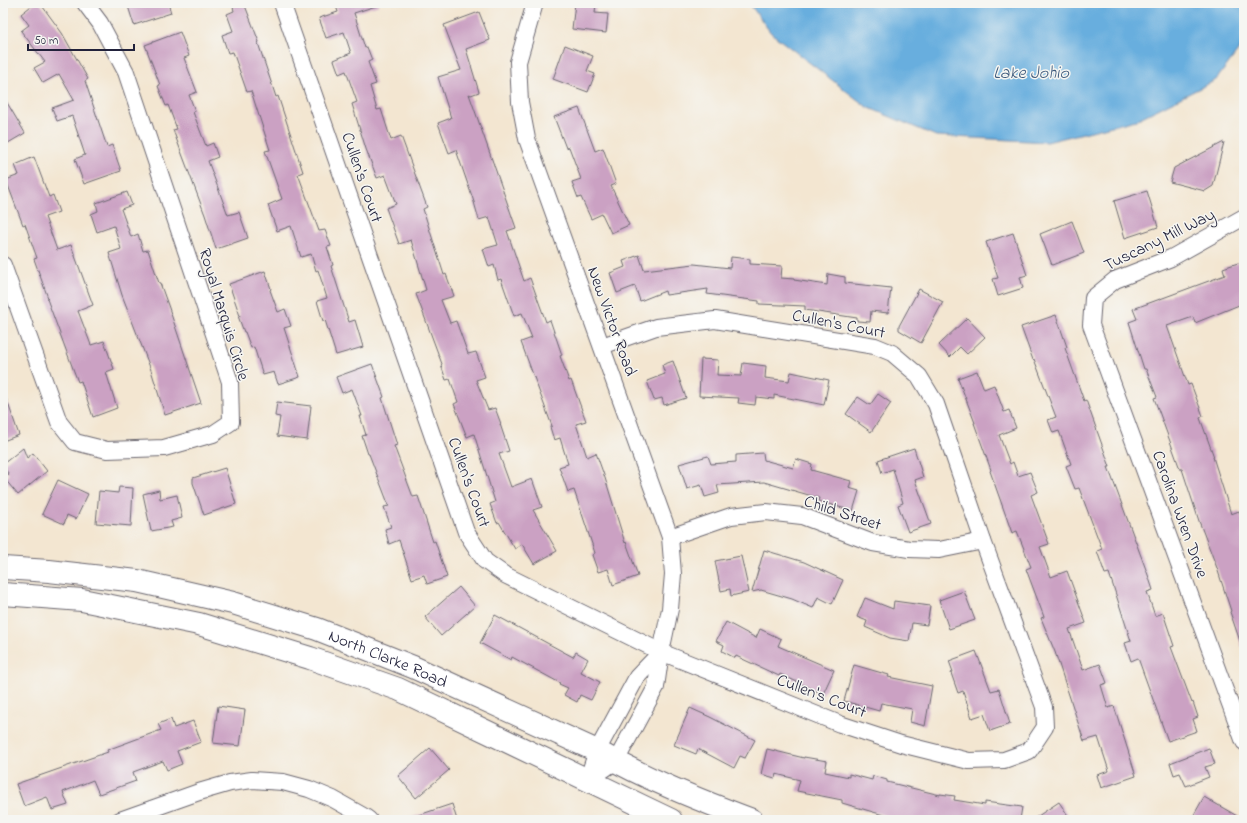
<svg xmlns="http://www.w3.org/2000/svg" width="1247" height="823" viewBox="0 0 1247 823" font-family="'Indie Flower',sans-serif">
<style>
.water{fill:#68aede;stroke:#45688c}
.building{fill:#cba1c3}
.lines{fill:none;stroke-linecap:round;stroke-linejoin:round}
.street-casing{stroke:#6b6770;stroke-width:18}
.secondary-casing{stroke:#6b6770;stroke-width:24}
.street{stroke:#fff;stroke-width:16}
.secondary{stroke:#fff;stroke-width:22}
.labels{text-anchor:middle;stroke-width:3;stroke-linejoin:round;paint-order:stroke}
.street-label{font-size:17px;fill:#22223b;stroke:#f6f6f2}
.water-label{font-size:18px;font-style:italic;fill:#3e5a7c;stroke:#f6f6f2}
</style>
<rect width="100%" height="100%" fill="#f6f6f2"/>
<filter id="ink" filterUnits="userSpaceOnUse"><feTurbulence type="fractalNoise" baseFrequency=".025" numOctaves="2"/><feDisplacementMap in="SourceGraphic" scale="8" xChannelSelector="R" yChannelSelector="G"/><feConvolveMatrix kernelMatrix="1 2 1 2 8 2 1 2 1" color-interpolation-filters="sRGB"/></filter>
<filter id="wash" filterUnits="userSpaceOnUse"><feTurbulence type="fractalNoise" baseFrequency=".012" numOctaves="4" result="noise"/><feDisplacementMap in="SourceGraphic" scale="16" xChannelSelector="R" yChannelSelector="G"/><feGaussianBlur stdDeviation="0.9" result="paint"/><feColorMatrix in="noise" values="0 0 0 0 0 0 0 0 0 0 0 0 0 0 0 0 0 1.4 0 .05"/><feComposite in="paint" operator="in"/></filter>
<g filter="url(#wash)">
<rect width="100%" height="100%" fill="#f3e6d1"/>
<!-- water -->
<polygon class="water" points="749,3 1244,3 1244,43 1216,80 1136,120 1047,142 936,136 867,107 771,33"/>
<g id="blocks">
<!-- building -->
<g class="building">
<polygon points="35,3 40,3 62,33 88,79 85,81 107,147 112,145 121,171 84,184 75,159 85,155 72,116 57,121 52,108 74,100 59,74 43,83 34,68 45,62 21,31 29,25 21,14"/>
<polygon points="127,3 168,3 171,13 134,25"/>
<polygon points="232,3 244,3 259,42 258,43 276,97 278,96 303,172 298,174 319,231 325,230 331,246 327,247 333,265 331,266 349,322 355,320 363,347 336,355 325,320 323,321 317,301 327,298 318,270 316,271 311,254 301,257 291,226 277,231 268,205 282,199 265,151 270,150 251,91 247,92 233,52 228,53 222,35 233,31 227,14 234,11"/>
<polygon points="335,3 379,3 379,5 354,13 365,48 367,47 372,60 368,62 376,84 370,86 377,110 381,109 391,140 401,136 427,207 423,209 444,275 446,274 454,296 441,300 450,323 456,321 468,354 476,352 485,377 476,380 488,410 495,408 501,424 500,424 509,451 499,454 511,487 532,479 542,507 533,510 557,551 534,564 522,544 515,549 499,522 497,523 490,504 495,502 474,434 467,437 454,404 458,402 450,379 446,380 441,365 442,364 416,294 426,290 411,240 399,244 386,208 396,204 385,175 377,178 366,149 352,104 357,102 346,71 339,74 334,60 351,53 344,32 326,38 319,18 338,12"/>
<polygon points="575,3 596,3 595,13 608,14 606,33 572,29"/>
<polygon points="479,12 490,40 466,49 479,92 471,95 469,94 516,228 507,231 524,281 530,278 546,322 550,320 562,355 560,356 569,381 571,380 586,421 576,424 587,457 596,453 605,478 625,543 626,542 638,576 613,585 608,569 598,572 592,555 595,553 574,490 568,492 559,467 568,464 560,438 554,440 550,427 552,426 521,342 532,338 522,313 514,316 501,279 498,280 494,265 489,267 483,249 498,245 489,217 479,220 474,202 456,150 449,153 438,123 451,118 438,77 461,70 444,25"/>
<polygon points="180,32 189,56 184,58 197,92 189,95 195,111 193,112 206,146 213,143 218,157 208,161 228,215 239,212 248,238 216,249 205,215 173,130 177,129 168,105 166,106 158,86 160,85 145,45"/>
<polygon points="565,45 593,56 587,71 595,74 588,92 553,79"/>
<polygon points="3,96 25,133 3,146"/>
<polygon points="579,108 595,151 603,148 616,184 611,186 629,225 611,233 602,214 591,219 581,197 578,198 572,182 581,179 569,147 566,148 554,117"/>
<polygon points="1224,142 1213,186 1205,191 1170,182 1174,168"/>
<polygon points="34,157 49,197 53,195 59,212 45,217 57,250 71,245 93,305 78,311 91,345 104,341 114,369 106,372 117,408 93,417 81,381 78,382 47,299 48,298 34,259 37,258 25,224 23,225 6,180 19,175 15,165"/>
<polygon points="1147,191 1158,227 1125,238 1114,201"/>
<polygon points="127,192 132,205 121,209 131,237 138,234 143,251 148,250 159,283 160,283 169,308 201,403 165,415 151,370 122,295 109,253 121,249 114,226 97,232 91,214 98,211 96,203"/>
<polygon points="1072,221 1084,253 1052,265 1040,234"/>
<polygon points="1013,233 1027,275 1020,277 1023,288 998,296 993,279 998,278 986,242"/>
<polygon points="639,255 644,270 694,264 730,268 731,257 750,259 750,264 782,266 781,278 794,279 794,280 827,285 828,274 845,277 845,283 891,288 888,313 871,311 870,322 857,321 857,318 805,310 805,306 759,304 759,301 707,294 708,289 666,295 665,291 640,301 635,286 617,293 610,273 625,267 623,261"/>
<polygon points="1244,261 1244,303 1195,323 1193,317 1167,326 1188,385 1191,384 1203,416 1200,418 1214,457 1213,457 1231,514 1239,511 1244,523 1244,647 1242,647 1230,612 1231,611 1217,568 1199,521 1182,469 1180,469 1171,444 1154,398 1157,397 1146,369 1144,369 1129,322 1137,319 1133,309 1225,275 1223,268"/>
<polygon points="265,271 271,289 270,290 278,312 285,309 291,326 284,328 300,377 278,384 274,372 263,375 254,347 251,348 245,332 244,332 238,316 240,316 229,284"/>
<polygon points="919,289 943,302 921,343 899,330 899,326"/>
<polygon points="1056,315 1067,347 1065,348 1084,401 1086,400 1101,442 1110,467 1108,467 1148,575 1153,590 1147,592 1155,616 1163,613 1174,646 1171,647 1192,703 1193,702 1198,717 1193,719 1197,731 1168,741 1138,658 1131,661 1125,643 1131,641 1109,573 1105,574 1097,551 1102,549 1079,488 1075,489 1066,466 1071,464 1059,431 1053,433 1048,420 1056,417 1034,359 1033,360 1021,327"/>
<polygon points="967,318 985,337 967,354 960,347 950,357 939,345"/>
<polygon points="701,359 718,360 717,375 741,376 743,363 766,366 765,378 789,381 791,372 829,380 824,405 774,395 774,399 756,397 755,405 738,403 739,398 699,396"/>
<polygon points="673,361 686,398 664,405 662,398 654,400 647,381 665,374 662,365"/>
<polygon points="372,364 384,397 382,398 397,445 394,446 413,497 418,496 433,542 435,541 447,577 427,584 424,575 412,579 399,540 389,544 385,529 391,527 384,507 389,506 369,454 368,454 362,436 366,435 360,416 362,416 352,389 342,393 336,377"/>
<polygon points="977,371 984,389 994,385 1004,412 1009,410 1016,428 999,435 1010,464 1013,462 1018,476 1030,472 1038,492 1031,495 1049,544 1040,547 1051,577 1067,571 1086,623 1069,629 1083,670 1100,664 1107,683 1101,685 1108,708 1114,706 1136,776 1101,788 1097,775 1109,771 1098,737 1084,741 1055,652 1041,618 1044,617 1026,569 1031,567 1017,531 1012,533 990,471 991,470 974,423 975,423 958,378"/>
<polygon points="878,394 891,403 871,432 846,414 858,397 870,405"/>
<polygon points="3,395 5,395 19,435 3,441"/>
<polygon points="277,402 311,406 307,440 277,436 280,417 275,416"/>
<polygon points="23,448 27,458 33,453 47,471 18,495 4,478 9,474 3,467 3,464"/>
<polygon points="914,448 923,477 915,480 931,524 908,532 898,505 903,503 893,469 882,473 878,460"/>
<polygon points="763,453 764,460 793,468 796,459 812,464 811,470 851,481 849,488 859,491 853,511 818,501 819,498 764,482 717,485 719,493 705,497 701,485 687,489 679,464 708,456 711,464 736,462 736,455"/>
<polygon points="225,468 236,504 204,515 193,483 193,478"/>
<polygon points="58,480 88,494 76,519 67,515 64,524 42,514"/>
<polygon points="119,487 133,488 131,526 96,523 99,491 118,493"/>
<polygon points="159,490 160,499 177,495 182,518 171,521 173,527 151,531 143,494"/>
<polygon points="764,550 804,562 843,580 832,604 818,597 813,608 792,599 761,590 752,592"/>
<polygon points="741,556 749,592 731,596 730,589 721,591 715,561"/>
<polygon points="459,587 475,606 441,636 425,617"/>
<polygon points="964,591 975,620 949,629 939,600"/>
<polygon points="865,598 893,609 894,601 930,606 927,625 912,623 909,641 890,638 865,627 867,621 857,617"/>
<polygon points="495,615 573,657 576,652 588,659 581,672 600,682 591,700 580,695 577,702 564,695 568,688 559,684 560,683 512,657 511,660 480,643"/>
<polygon points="726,622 756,638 760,629 781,639 778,646 834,670 823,694 780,674 779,676 736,656 735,658 722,651 724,645 716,641"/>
<polygon points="976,651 991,691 999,689 1010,724 990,731 984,714 972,718 963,691 958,693 951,673 953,672 949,661"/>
<polygon points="854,665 889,675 888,677 932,686 925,726 910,722 912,709 881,703 879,711 844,701"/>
<polygon points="218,706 245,710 240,746 213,743"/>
<polygon points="690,708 710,717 755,740 745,758 740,756 734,768 698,749 696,754 674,745"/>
<polygon points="171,719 174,728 193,721 201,742 177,751 182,764 167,770 163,761 133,772 136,781 99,794 93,780 63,792 68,805 52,810 47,797 24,806 16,784 108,752 107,750 161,730 158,724"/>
<polygon points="430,748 449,770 416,798 398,776"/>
<polygon points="1209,748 1215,764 1205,767 1209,777 1186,786 1180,773 1174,775 1170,763"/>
<polygon points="767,749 804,758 804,757 827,761 825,772 849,777 849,774 872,780 873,776 887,780 887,782 940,795 940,794 955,796 954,800 985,805 985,802 1022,807 1020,820 893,820 886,818 887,816 842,803 842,800 797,791 800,780 776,774 775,778 761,774"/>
<polygon points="1204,797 1244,820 1191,820"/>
<polygon points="1059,802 1071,820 1032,820"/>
<polygon points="452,804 457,820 411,820 410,818"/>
</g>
</g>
</g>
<g filter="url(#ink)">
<use href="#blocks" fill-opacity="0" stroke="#6b6770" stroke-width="1"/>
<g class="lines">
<defs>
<g id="street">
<polyline points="282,3 466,532 485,561 505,575 661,652 840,724 901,744 969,761 1004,760 1029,751 1045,727 1044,707 983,541 936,404 919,376 892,353 875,346 715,320 656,327 602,346"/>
<polyline points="535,3 518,62 520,102 527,139 670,537 673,574 670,609 661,652 656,687 616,761 587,781"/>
<polyline points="1244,217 1171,258 1115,280 1093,298 1091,325 1244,742"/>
<polyline points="3,265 59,422 75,442 107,450 164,448 213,434 231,422 230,382 126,72 100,23 85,3"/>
<polyline points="670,537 731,516 766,512 802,516 873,543 909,549 939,550 983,541"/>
<polyline points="587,781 597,751 637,677 661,652"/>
<polyline points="120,820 199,792 230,783 252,780 283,782 309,789 333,799 365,817 369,820"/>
</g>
<g id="secondary">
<path id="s1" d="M3 568 49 571 137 581 233 603 317 629 413 667 597 751C646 779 699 800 752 820"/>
<polyline points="3,594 82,600 199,624 310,658 398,689 671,820"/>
</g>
</defs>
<!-- street casing -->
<use href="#street" class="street-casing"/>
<!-- secondary casing -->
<use href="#secondary" class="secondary-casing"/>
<!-- street -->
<use href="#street" class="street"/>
<!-- secondary -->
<use href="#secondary" class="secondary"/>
</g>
</g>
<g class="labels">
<!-- street labels -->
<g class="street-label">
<text transform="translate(363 177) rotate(71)" y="6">Cullen's Court</text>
<text transform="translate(1159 239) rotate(-26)" y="6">Tuscany Mill Way</text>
<text transform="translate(225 314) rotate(73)" y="6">Royal Marquis Circle</text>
<text transform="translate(613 321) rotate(70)" y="6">New Victor Road</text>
<text transform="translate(839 323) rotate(11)" y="6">Cullen's Court</text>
<text transform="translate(470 482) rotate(70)" y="6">Cullen's Court</text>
<text transform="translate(843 512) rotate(18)" y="6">Child Street</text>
<text transform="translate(1181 514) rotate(70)" y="6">Carolina Wren Drive</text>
<text dy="6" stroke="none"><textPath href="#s1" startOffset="398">North Clarke Road</textPath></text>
<text transform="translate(822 695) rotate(21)" y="6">Cullen's Court</text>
</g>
<!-- water labels -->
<g class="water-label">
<text x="1031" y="78">Lake Johio</text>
</g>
</g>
<!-- margin -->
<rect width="1247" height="823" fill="none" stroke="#f6f6f2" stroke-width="16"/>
<!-- scale -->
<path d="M28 44v6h106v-6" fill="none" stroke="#22223b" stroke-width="2"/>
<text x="34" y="44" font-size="12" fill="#22223b" stroke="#f6f6f2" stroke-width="3" paint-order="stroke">50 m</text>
</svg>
